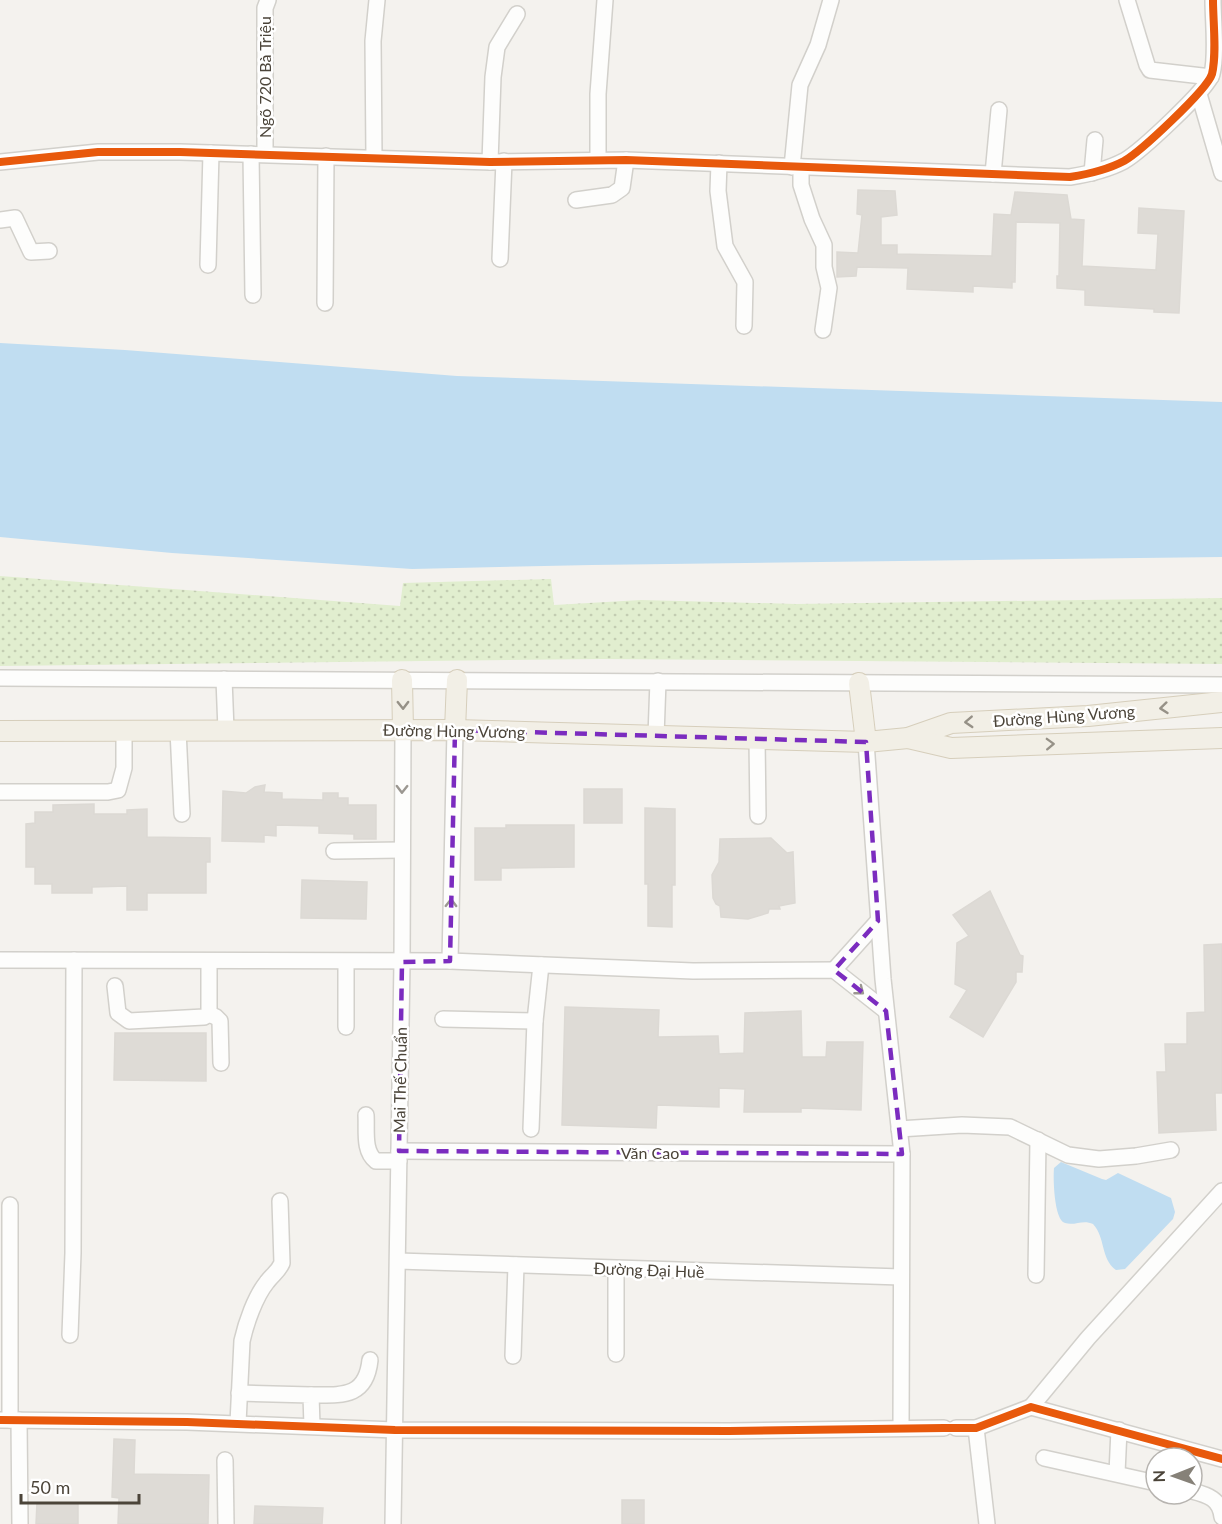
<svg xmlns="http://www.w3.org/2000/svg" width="1222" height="1524" viewBox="0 0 1222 1524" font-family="Lato,sans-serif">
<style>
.park{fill:url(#park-dots)}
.water{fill:#c0ddf1}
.building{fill:#dedbd6;stroke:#dcd9d4;stroke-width:1.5}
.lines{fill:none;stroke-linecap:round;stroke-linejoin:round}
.minor-casing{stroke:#d2d0cb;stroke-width:18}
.major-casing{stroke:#d6cebb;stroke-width:22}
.minor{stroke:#fdfdfc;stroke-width:15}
.major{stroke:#f2efe6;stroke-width:20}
.cycleway-casing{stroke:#fff;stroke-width:11}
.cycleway{stroke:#e8590c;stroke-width:8}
.oneway{stroke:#969187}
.oneway2{stroke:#9b9791}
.marked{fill:none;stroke:#7b2cbf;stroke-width:4.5;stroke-dasharray:12 8;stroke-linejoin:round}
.labels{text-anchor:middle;stroke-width:5;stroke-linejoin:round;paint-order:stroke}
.street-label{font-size:16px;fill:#4b4439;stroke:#fff}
</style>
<defs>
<pattern id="park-dots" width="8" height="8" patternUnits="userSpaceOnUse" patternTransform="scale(1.5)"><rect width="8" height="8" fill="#e1eecf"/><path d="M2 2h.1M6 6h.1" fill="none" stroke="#c3cdb2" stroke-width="1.8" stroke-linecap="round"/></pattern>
</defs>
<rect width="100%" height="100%" fill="#f4f2ee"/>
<!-- park -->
<polygon class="park" points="0,576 400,606 403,583 551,579 554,605 641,600 796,604 1222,598 1222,664 603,659 0,666"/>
<!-- water -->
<g class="water">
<polygon points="0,343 125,350 457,376 1222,402 1222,557 592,565 412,569 172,553 0,537"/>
<path d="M1061 1162 1102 1179 1106 1180 1118 1173 1171 1198 1175 1212 1173 1219 1125 1269 1116 1270C1100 1258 1106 1238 1093 1224 1083 1219 1075 1226 1065 1223 1054 1220 1053 1178 1054 1168Z"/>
</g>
<!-- building -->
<g class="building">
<polygon points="858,190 895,191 897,215 881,217 881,245 897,245 897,254 992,256 994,214 1011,215 1015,192 1067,195 1071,219 1084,220 1082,266 1156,270 1158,234 1138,233 1139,208 1184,211 1179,313 1154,312 1154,309 1085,305 1085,290 1057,288 1057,276 1059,276 1060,223 1016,222 1015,282 1012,282 1012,288 973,286 973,292 907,289 908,268 857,267 856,276 837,277 837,252 858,253 862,215 857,214"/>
<polygon points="265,785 264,792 282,793 282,799 323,800 323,793 338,793 338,798 348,798 348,805 376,805 376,839 354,839 354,834 319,833 319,826 276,825 276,836 264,835 264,842 222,841 223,791 246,793 255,787"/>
<rect x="584" y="789" width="38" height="34"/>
<polygon points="94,804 94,814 127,814 127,810 147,809 147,837 210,838 210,862 206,862 206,893 147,893 147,910 127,910 127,886 92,887 92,893 52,893 52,884 35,884 35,867 26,867 26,824 35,823 35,812 53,812 53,805"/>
<polygon points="645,808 675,809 675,885 672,885 672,927 648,926 648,884 645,884"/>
<polygon points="506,825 574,825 574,867 501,868 501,880 475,880 475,828 506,828"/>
<polygon points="771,838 787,853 793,852 795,903 779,906 780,909 769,909 768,913 748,919 721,917 720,906 716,904 713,898 712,875 719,862 720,839"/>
<polygon points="302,880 367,882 366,919 301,918"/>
<polygon points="990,891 1020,955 1023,956 1022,972 1016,972 1016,982 983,1037 950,1017 967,990 955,984 957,943 969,936 953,915"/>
<polygon points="1222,944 1222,1093 1215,1093 1216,1130 1159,1133 1157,1072 1166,1072 1165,1044 1187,1044 1187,1013 1205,1012 1204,945"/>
<polygon points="565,1007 659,1010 658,1037 718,1036 719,1054 744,1053 745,1013 801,1011 802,1057 826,1057 827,1042 863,1042 861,1110 801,1108 801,1112 744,1112 745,1089 719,1088 719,1107 657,1105 656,1128 562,1125"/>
<polygon points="115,1033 206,1033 206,1081 114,1080"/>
<polygon points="114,1439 135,1440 134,1474 209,1475 208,1524 118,1524 119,1498 112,1497"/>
<rect x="622" y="1500" width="22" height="24"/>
<polygon points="37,1503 78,1503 78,1524 36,1524"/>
<polygon points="255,1506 323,1508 322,1524 254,1524"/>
</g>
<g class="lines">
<defs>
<g id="minor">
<polyline points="1127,0 1147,65 1150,70 1211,77"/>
<polyline points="1199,94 1222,173"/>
<polyline points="251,154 253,295"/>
<polyline points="265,154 265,8 268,0"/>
<polyline points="374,157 373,41 377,0"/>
<polyline points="598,160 598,94 605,0"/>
<path d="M0 162 98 152H180L490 162 626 160 1070 177C1089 174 1107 170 1124 161 1140 152 1207 90 1212 74 1217 53 1213 22 1213 0"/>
<polyline points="490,162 493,77 497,47 517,14"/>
<polyline points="719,163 718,191 725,246 745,282 744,326"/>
<polyline points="792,167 800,85 818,45 831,0"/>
<polyline points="801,167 801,185 812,219 824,245 824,267 829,288 823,330"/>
<polyline points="1092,173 1095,140"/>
<polyline points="993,174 999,110"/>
<polyline points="576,200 612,195 622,188 626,160"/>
<polyline points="0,220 15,218 31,252 49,251"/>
<polyline points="500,259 504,161"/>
<polyline points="208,265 211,153"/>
<polyline points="325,303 326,156"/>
<polyline points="0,678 1222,685"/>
<polyline points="224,679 226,730"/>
<polyline points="178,730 182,814"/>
<polyline points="656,736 658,681"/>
<polyline points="757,739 758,816"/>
<polyline points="866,742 883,979 902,1154 901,1427"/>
<polyline points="0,792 108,792 118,790 124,768 124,731"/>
<polyline points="334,851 401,850"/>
<polyline points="0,960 450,961 693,971 834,970 886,1011"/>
<polyline points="450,961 455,730"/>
<polyline points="834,970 878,921"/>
<polyline points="115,986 118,1013 129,1021 204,1017 209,1014 209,961"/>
<polyline points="209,1014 216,1017 220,1021 221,1063"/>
<polyline points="443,1019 535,1021"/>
<polyline points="346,1027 346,962"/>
<path d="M366 1115C367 1131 363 1151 376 1161H399"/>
<polyline points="531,1129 535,1021 541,965"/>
<polyline points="899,1129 962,1125 1010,1127 1068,1155 1099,1159 1136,1156 1171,1150"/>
<polyline points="399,1151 902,1154"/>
<polyline points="10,1205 10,1420"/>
<polyline points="398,1261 901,1277"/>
<polyline points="1036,1275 1038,1140"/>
<polyline points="70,1335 73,1253 74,960"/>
<polyline points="616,1354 616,1269"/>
<polyline points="513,1356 516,1265"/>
<polyline points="239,1393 311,1395 312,1426"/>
<path d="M311 1395C342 1395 366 1398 370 1360"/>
<polyline points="1031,1407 1088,1338 1222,1191"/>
<polyline points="0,1420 187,1422 395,1430 729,1431 944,1428"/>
<polyline points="19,1420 20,1524"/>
<path d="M238 1423 242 1341C246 1323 255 1297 267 1282 273 1274 278 1272 282 1263L280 1201"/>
<polyline points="956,1428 976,1428 1031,1407 1222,1459"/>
<polyline points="976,1428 987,1524"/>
<polyline points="1044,1458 1156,1483"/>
<polyline points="225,1460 226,1524"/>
<polyline points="1117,1473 1119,1430"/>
<path d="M1192 1491C1208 1495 1220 1499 1222 1517"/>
<polyline points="393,1524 402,962 403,730"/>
</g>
<g id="major">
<polyline points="402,680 403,730"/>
<polyline points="859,683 866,742"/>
<polyline points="455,730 457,680"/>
<polyline points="0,731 455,730 866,742 908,738 951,723 1088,716 1222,702"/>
<polyline points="908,738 951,748 1222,738"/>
</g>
</defs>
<!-- minor casing -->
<use href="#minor" class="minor-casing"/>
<!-- major casing -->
<use href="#major" class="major-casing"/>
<!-- minor -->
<use href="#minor" class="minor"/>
<!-- major -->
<use href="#major" class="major"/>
<defs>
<g id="cycleway">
<path d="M0 162 98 152H180L490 162 626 160 1070 177C1089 174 1107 170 1124 161 1140 152 1207 90 1212 74 1217 53 1213 22 1213 0"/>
<polyline points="0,1420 187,1422 395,1430 729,1431 944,1428 976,1428 1031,1407 1222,1459"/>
</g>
</defs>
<!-- cycleway casing -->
<use href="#cycleway" class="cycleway-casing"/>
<!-- cycleway -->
<use href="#cycleway" class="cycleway"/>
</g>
<!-- one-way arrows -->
<defs><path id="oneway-chevron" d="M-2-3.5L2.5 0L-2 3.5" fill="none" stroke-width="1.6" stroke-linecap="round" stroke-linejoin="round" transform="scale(1.5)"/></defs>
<g class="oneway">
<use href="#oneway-chevron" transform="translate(403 705) rotate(89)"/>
<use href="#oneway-chevron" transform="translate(1164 708) rotate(174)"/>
<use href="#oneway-chevron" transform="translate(969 722) rotate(177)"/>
<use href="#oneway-chevron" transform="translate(1050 744) rotate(-2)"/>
</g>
<g class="oneway2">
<use href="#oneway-chevron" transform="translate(402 789) rotate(91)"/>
<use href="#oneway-chevron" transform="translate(451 903) rotate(-89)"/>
<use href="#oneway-chevron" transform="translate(860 991) rotate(38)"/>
</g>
<!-- marked area -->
<path class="marked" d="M455 730 866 742 878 921 834 970 886 1011 902 1154 399 1151 402 962 450 961Z"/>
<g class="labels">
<!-- street labels -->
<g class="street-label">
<text transform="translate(265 77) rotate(-90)" y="6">Ngõ 720 Bà Triệu</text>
<text transform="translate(1064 716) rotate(-4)" y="6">Đường Hùng Vương</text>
<text transform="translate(454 731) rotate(1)" y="6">Đường Hùng Vương</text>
<text transform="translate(400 1080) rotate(-89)" y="6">Mai Thế Chuẩn</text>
<text x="650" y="1159">Văn Cao</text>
<text transform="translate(649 1270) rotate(2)" y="6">Đường Đại Huề</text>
</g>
</g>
<!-- north arrow -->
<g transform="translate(1174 1476) rotate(269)"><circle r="28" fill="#ffffff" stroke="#b7b4b0" stroke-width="1.5"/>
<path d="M0-4.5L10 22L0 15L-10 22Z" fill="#868178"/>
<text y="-9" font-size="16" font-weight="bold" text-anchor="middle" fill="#4b4439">N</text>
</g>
<!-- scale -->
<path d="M21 1494v9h118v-9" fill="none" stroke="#4b4439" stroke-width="3"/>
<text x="30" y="1494" font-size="18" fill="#4b4439" stroke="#ffffff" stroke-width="4.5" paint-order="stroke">50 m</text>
</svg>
